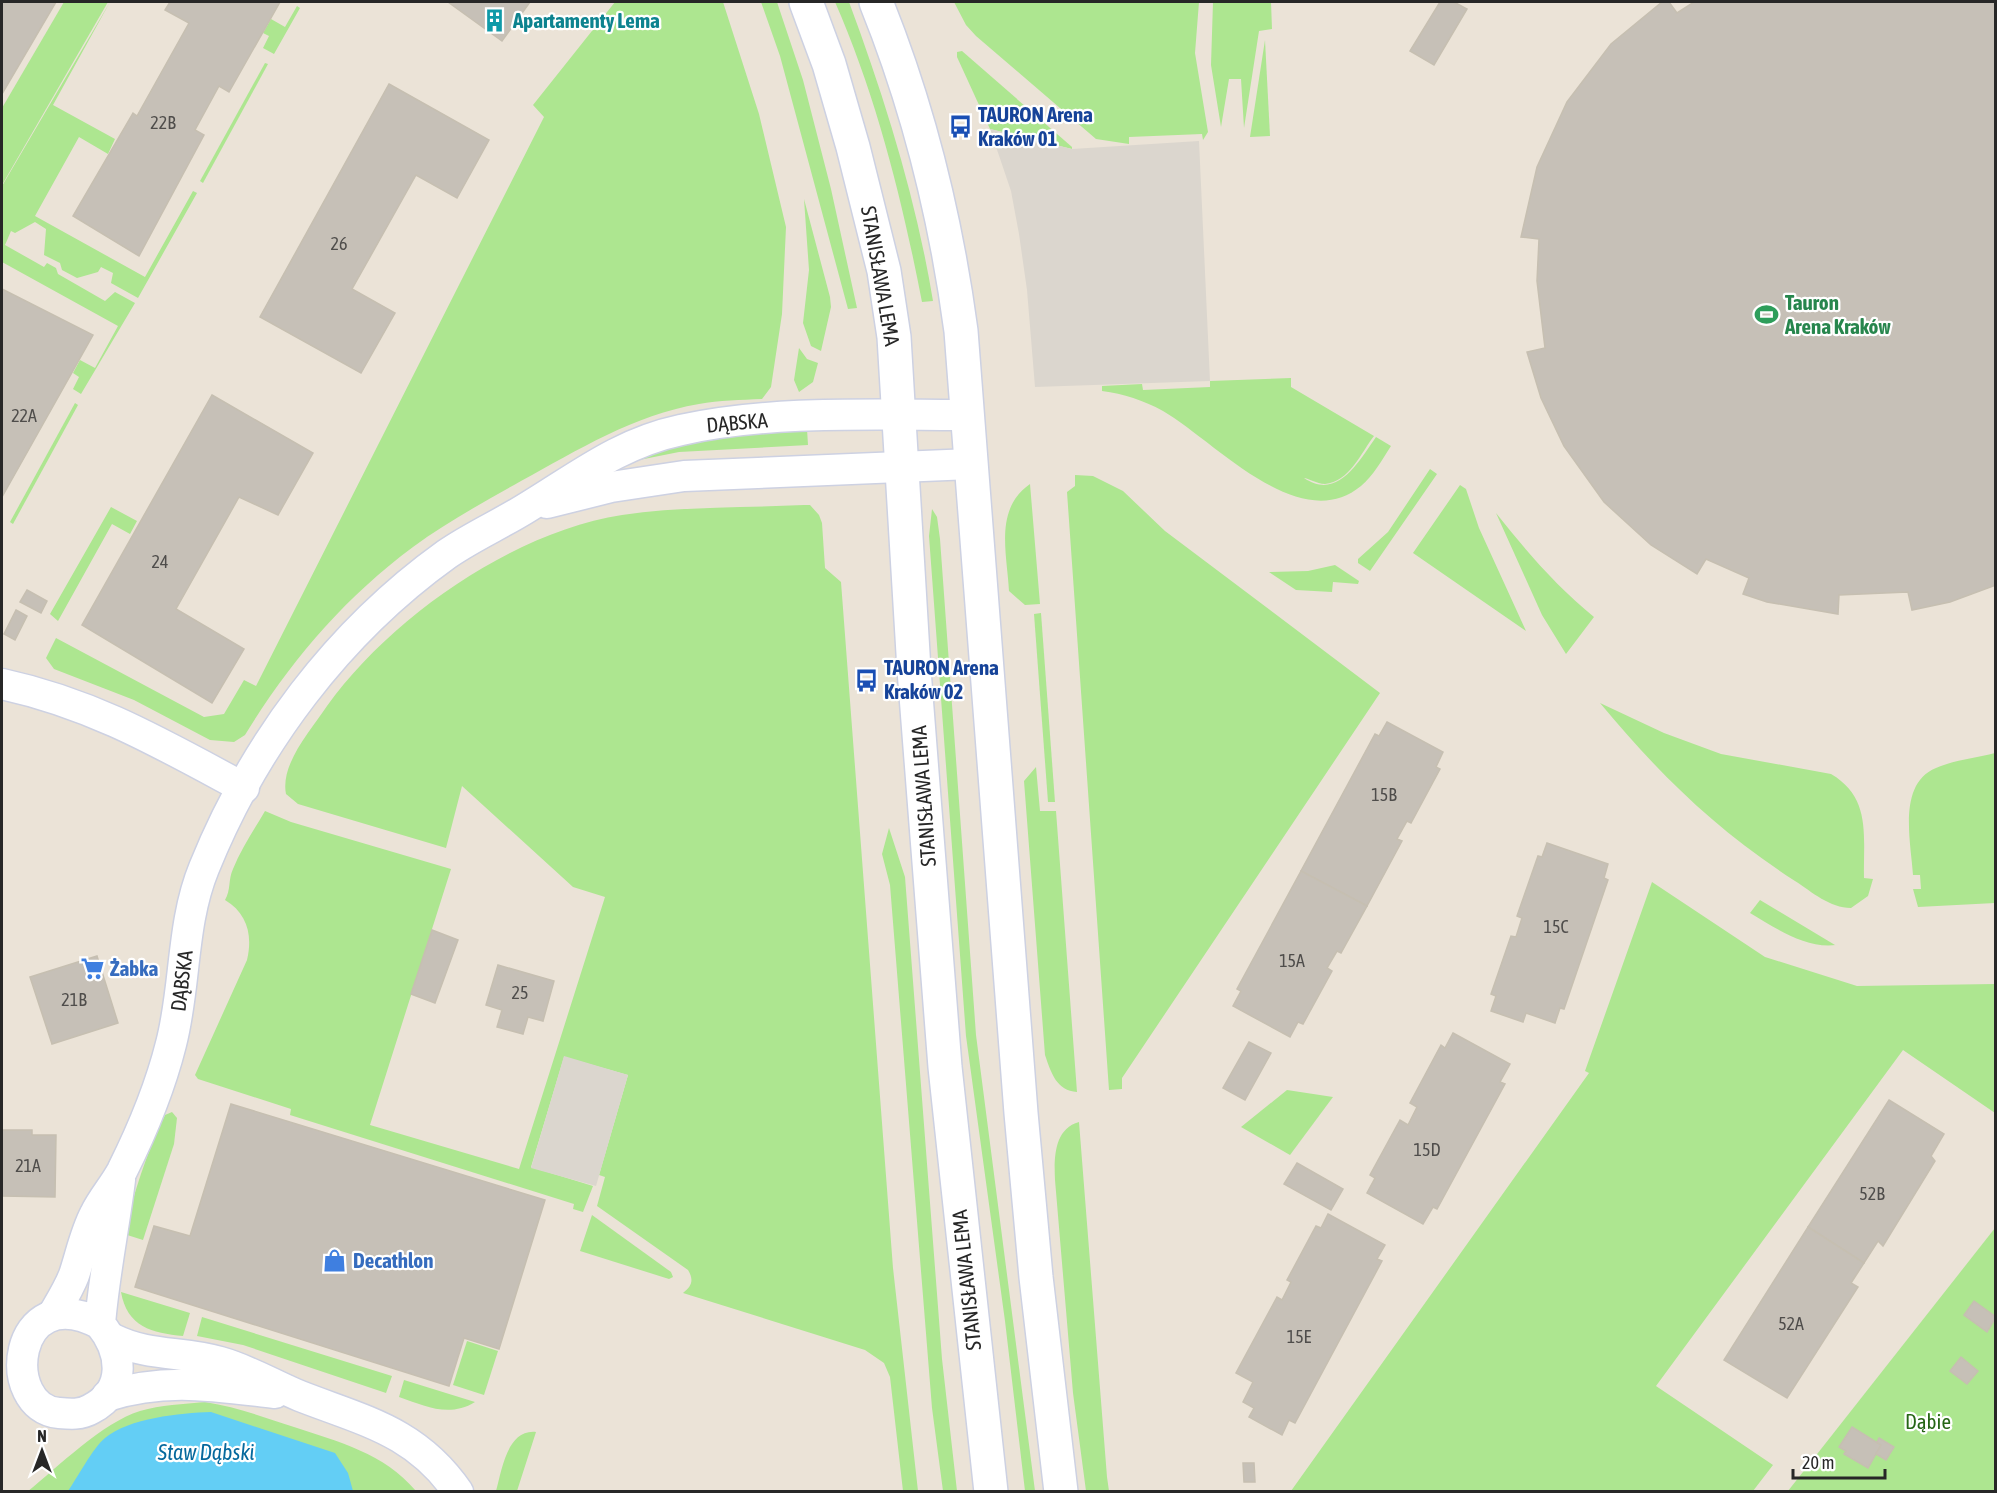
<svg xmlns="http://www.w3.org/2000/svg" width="1997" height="1493" viewBox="0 0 1997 1493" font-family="'Asap Condensed',sans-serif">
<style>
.green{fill:#ade690}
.plaza{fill:#dbd6ce}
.water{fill:#63cef5}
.building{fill:#c6c0b7;stroke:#c6bfb1;stroke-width:1.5}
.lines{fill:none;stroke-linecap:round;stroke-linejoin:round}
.street-casing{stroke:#cdd1e2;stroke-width:33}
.secondary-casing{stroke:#cdd1e2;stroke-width:36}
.street{stroke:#fff;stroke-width:30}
.secondary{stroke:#fff;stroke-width:33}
.labels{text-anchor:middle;stroke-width:4.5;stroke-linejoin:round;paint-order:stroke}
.number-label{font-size:18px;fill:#4f4d4b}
.culture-label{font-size:21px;font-weight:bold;fill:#0d838f;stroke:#fff;text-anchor:start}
.transit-label{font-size:21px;font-weight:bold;fill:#164399;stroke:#fff;text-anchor:start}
.street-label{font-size:21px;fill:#272727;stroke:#fff}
.leisure-label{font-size:21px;font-weight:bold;fill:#27864d;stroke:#fff;text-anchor:start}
.shop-label{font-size:21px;font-weight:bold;fill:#366cbe;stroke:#fff;text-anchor:start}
.park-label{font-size:21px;fill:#266615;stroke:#fff}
.water-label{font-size:22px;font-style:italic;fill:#06699d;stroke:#fff}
</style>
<rect width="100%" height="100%" fill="#ebe3d7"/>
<!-- green -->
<g class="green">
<polygon points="64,2 108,2 2,185 2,108"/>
<polygon points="110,2 53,105 115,139 108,154 79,137 35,216 145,277 193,191 197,193 138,298 111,283 113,273 101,267 98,272 77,278 62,270 60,263 44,255 46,229 35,222 15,233 11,231 5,245 44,267 47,263 56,268 58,274 105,301 115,292 135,303 81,394 73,389 79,377 73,373 80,360 95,368 118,326 2,262 2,186"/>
<path d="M615 2H723L759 114 786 227 782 314 771 387 762 399C741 400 719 400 699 404 634 415 578 450 521 481 484 502 447 522 413 547 344 598 289 663 245 735L234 742 210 740 134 700 54 669 46 658 56 638 204 717 224 714 244 680 256 686 544 117 533 105Z"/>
<polygon points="761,2 777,2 803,80 831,189 857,308 848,309 780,56"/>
<path d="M835 2H849C885 99 916 198 933 301L922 302C902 199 877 98 835 2Z"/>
<polygon points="954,2 1199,2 1195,53 1208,132 1203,140 1202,134 1129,137 1129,144 1096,139 976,36 966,25"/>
<polygon points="1213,2 1271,2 1272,29 1259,31 1244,128 1241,79 1229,79 1221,127 1211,65"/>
<polygon points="297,6 300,8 274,54 263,48 269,36 263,33 271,19 285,27"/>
<polygon points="1265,40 1270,136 1250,137"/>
<polygon points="962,51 1072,147 1072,149 990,129 957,57 957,52"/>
<polygon points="265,63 268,64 203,183 200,181"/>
<polygon points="804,199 830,297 831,307 821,351 811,346 803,323 809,270"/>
<polygon points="799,348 807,359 818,363 813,382 799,392 794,380"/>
<path d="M1291 378V387L1374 436C1361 453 1349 482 1325 484 1317 484 1308 478 1304 478 1338 501 1359 461 1376 437L1391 446C1382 460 1373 476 1361 486 1299 537 1215 441 1163 411 1143 400 1124 394 1102 391V386L1142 384 1143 390 1210 387V381Z"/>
<polygon points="75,403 78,405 13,524 10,522"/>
<polygon points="807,429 808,445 679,452 639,460 639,457 709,436"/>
<polygon points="1430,469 1437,474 1370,571 1358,563 1358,559 1388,532"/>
<polygon points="1075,475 1093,476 1123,491 1165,531 1380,693 1122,1078 1122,1089 1109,1090 1067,492 1075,486"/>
<path d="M1030 484 1040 604 1025 605 1009 591C1007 553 994 509 1030 484Z"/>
<polygon points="1460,485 1466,489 1479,528 1526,631 1413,553"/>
<path d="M804 505H810L819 515 822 523 825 568 841 582 893 1268 918 1491H903L890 1377 884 1363 865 1350 683 1293C692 1286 694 1280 688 1270L597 1206 605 1177 599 1175 628 1075 564 1057 531 1167 593 1186 583 1212 573 1209 574 1204 290 1115 291 1109 198 1079 195 1075 247 960C253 935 247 913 225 900 231 890 228 880 233 869 241 849 254 830 265 811L291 822 451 869 370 1125 519 1169 605 897 573 887 462 786 446 848 298 804 286 794C280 764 311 730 327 706 391 617 513 532 622 515 682 506 744 508 804 505Z"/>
<polygon points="111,507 137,521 130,534 112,524 58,621 50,614"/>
<polygon points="932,509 937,517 940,539 976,1035 1035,1491 1025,1491 1005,1321 966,1036 929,536"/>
<path d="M1496 513C1526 551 1556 586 1594 617L1566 654 1542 615Z"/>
<polygon points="1335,565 1359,581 1358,584 1333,582 1332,592 1296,590 1269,572 1308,571"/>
<polygon points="1041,613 1055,802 1048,802 1034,614"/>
<path d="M1600 703 1664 733 1721 754 1831 774C1872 798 1863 837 1864 878L1873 879 1868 896 1851 908C1830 908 1812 892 1795 881 1715 829 1660 775 1600 703Z"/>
<path d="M1995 753V903L1918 907 1913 889H1921L1920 875H1913C1911 842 1897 784 1936 768 1954 760 1976 758 1995 753Z"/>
<path d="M1036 767 1040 811H1056L1077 1092C1057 1091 1051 1073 1045 1055L1024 781Z"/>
<polygon points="889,828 905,877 942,1359 957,1491 943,1491 932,1408 890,885 882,854"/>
<polygon points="1652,882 1765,957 1857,986 1995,984 1995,1113 1903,1050 1656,1386 1773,1465 1753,1491 1291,1491 1589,1073 1585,1071"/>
<path d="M1760 900 1835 945H1836C1806 949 1775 928 1750 913Z"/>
<polygon points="1287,1090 1333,1097 1290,1155 1241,1127"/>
<path d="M172 1112 177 1118 174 1144 143 1240 124 1234C134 1192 146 1154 165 1115Z"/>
<path d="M1079 1122 1107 1477 1109 1491H1086L1073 1393 1055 1180C1054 1158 1054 1129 1079 1122Z"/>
<polygon points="592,1215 671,1272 673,1277 669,1279 580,1251"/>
<polygon points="1995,1228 1995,1491 1788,1491"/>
<path d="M121 1292 190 1313 183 1336C152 1333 127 1327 121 1292Z"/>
<polygon points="202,1317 392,1376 386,1393 243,1345 197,1336"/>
<polygon points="467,1341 498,1351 484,1395 453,1385"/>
<path d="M404 1380 475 1402C449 1418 425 1406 399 1397Z"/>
<path d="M205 1402C236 1407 264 1417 294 1427 339 1442 384 1453 416 1491L27 1492C59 1466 102 1423 140 1411 161 1405 183 1404 205 1402Z"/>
<path d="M536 1432 517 1491H496C502 1470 507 1429 536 1432Z"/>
</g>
<!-- plaza -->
<g class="plaza">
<polygon points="990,129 1072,149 1199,141 1210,381 1035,387 1027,290 1019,234 1011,191"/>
<polygon points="564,1056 628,1075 596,1186 531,1168"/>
</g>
<!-- water -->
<path class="water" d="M211 1412 335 1453 348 1473 353 1491H68C78 1477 92 1449 105 1438 129 1418 180 1413 211 1412Z"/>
<!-- building -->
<g class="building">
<polygon points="2,2 56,2 2,94"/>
<polygon points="170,2 280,2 229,92 219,86 195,130 204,135 139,256 73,216 133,113 137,116 189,23 165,10"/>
<polygon points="448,2 530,2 502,41"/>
<polygon points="1440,2 1454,2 1467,9 1434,65 1410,51"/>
<polygon points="1662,2 1669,2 1677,13 1694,2 1996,2 1996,585 1950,602 1912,610 1908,592 1839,595 1838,614 1767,602 1743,594 1749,578 1706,559 1697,574 1651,545 1604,502 1564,446 1541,398 1527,352 1545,348 1537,281 1539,239 1521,237 1537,167 1567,102 1611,44"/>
<polygon points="389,84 489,140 457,198 416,175 352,289 395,313 361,373 260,317"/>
<polygon points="2,289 93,335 2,497"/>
<polygon points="212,395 313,453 278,515 239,497 176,609 244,649 212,703 82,625"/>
<polygon points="27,590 47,601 41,613 20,602"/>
<polygon points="16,610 27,616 15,640 4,634"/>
<polygon points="1387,722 1443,752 1436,767 1440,769 1411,823 1407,821 1397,839 1402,841 1367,906 1301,871 1375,734 1379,736"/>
<polygon points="1547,843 1608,864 1604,878 1608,880 1564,1009 1560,1008 1555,1023 1526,1013 1523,1022 1491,1011 1496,996 1491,994 1511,936 1516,937 1522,918 1517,916 1538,856 1542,857"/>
<polygon points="1301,871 1367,906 1341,953 1337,951 1327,968 1332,971 1303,1024 1298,1022 1290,1037 1233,1006 1241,991 1237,989"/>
<polygon points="432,930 458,940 435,1003 411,994"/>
<polygon points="97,956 118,1023 52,1044 30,977"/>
<polygon points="498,965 554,981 543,1021 528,1017 523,1034 497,1027 502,1010 486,1005"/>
<polygon points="1453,1033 1510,1064 1500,1082 1505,1084 1437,1209 1433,1207 1423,1224 1367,1193 1375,1178 1370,1175 1400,1120 1408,1125 1417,1107 1410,1103 1441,1045 1445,1048"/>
<polygon points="1249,1042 1271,1053 1245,1100 1223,1088"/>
<polygon points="1889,1100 1944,1134 1931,1156 1935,1161 1883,1246 1878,1241 1864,1263 1808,1227"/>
<polygon points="231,1104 545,1200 499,1349 464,1338 449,1386 135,1287 154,1226 190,1236"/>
<polygon points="2,1130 32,1130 32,1135 56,1135 55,1197 2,1196"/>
<polygon points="1297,1163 1343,1189 1331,1210 1284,1184"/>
<polygon points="1328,1214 1385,1245 1377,1259 1382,1261 1295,1423 1289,1420 1282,1435 1249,1417 1254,1408 1243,1402 1253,1382 1236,1373 1277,1297 1282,1300 1291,1282 1287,1280 1316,1226 1321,1228"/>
<polygon points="1808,1227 1864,1263 1851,1283 1858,1287 1787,1398 1724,1360"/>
<polygon points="1974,1301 1996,1317 1987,1332 1964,1315"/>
<polygon points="1961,1357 1978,1371 1967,1384 1950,1371"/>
<polygon points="1852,1427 1881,1445 1868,1468 1844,1454 1846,1451 1839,1447"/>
<polygon points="1879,1438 1894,1447 1886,1460 1876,1454 1881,1445 1877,1442"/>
<polygon points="1243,1463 1254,1463 1255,1482 1244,1482"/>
</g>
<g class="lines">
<defs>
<g id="street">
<polyline points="547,503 611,487 684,476 971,464"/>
<path d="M2 684C94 704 162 744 244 788"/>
<path d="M54 1313C61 1301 69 1288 74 1275 81 1254 85 1233 95 1214 102 1199 114 1186 122 1171 142 1131 160 1088 171 1044 186 987 181 924 204 868 254 744 338 632 447 554 473 536 501 524 528 507 579 476 620 443 681 430 770 410 876 415 967 415"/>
<path d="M100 1324C11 1277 0 1409 59 1413 70 1414 81 1415 91 1409 128 1390 122 1351 100 1324 104 1275 114 1228 120 1180"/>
<path d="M113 1339C149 1357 183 1351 220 1362 249 1370 273 1385 300 1396 364 1421 416 1431 458 1492"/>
<path d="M107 1396C165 1377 215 1386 275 1393"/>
</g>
<g id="secondary">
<polyline points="806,2 829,64 853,147 884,271 894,337 914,670 945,1067 991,1492"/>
<path d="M876 2C918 106 946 219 961 331L1021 1113 1036 1277 1061 1492"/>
</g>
</defs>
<!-- street casing -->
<use href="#street" class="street-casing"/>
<!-- secondary casing -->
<use href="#secondary" class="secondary-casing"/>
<!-- street -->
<use href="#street" class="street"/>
<!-- secondary -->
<use href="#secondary" class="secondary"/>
</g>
<!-- icons -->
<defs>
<symbol id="building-bare" viewBox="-9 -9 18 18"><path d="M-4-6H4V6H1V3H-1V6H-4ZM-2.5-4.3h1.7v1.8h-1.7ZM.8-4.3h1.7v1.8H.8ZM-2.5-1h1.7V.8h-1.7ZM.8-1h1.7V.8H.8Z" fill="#0f9aa8" stroke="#fff" stroke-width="2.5" paint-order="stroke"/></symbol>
<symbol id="bus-bare" viewBox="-9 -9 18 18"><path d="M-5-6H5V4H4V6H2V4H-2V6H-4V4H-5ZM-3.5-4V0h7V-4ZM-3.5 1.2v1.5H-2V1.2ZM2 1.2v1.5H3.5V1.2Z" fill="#1a4fb4" stroke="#fff" stroke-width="2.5" paint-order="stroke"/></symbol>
<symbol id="stadium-bare" viewBox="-9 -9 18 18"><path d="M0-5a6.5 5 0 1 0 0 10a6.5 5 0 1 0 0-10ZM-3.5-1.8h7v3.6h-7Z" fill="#2e9e5b" stroke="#fff" stroke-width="2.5" paint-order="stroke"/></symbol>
<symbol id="supermarket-bare" viewBox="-9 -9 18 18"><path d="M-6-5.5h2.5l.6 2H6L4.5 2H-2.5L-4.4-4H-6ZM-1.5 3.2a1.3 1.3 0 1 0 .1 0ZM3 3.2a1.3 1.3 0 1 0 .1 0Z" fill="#3f7fe0" stroke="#fff" stroke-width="2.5" paint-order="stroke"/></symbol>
<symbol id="shop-bare" viewBox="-9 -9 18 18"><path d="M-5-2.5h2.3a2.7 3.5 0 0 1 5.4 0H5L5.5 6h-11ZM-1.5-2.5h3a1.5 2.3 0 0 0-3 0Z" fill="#3f7fe0" stroke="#fff" stroke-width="2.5" paint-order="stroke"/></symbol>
</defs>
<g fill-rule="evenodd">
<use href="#building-bare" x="478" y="4" width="33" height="33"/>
<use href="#bus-bare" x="944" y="110" width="33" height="33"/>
<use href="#stadium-bare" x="1750" y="298" width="33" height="33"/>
<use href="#bus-bare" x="850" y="664" width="33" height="33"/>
<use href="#supermarket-bare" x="76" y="952" width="33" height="33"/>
<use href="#shop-bare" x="318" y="1244" width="33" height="33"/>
</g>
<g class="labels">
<!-- number labels -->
<g class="number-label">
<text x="163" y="129">22B</text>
<text x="339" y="250">26</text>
<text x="24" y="422">22A</text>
<text x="160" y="568">24</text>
<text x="1384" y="801">15B</text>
<text x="1556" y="933">15C</text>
<text x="1292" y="967">15A</text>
<text x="520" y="999">25</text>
<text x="74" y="1006">21B</text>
<text x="1427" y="1156">15D</text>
<text x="28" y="1172">21A</text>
<text x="1872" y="1200">52B</text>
<text x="1791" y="1330">52A</text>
<text x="1299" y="1343">15E</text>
</g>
<!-- culture labels -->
<g class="culture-label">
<text x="513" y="28">Apartamenty Lema</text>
</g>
<!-- transit labels -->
<g class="transit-label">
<text x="978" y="122">TAURON Arena<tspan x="978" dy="24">Kraków 01</tspan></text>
<text x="884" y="675">TAURON Arena<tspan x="884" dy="24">Kraków 02</tspan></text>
</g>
<!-- street labels -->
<g class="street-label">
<text transform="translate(880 276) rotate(80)" y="7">STANISŁAWA LEMA</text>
<text transform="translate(737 423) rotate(-5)" y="7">DĄBSKA</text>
<text transform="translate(924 796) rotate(-94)" y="7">STANISŁAWA LEMA</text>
<text transform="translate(182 981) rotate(-83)" y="7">DĄBSKA</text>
<text transform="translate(967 1280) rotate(-96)" y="7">STANISŁAWA LEMA</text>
</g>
<!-- leisure labels -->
<g class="leisure-label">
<text x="1785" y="310">Tauron<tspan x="1785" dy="24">Arena Kraków</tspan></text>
</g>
<!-- shop labels -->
<g class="shop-label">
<text x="110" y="976">Żabka</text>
<text x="353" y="1268">Decathlon</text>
</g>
<!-- park labels -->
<g class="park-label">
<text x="1928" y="1429">Dąbie</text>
</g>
<!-- water labels -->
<g class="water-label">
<text x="206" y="1460">Staw Dąbski</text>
</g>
</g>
<!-- border -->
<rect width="1997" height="1493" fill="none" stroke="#272727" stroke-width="6"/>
<!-- north arrow -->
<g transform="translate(42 1451)" stroke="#ffffff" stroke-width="4.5" paint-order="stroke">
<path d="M0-4.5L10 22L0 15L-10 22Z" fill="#272727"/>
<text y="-9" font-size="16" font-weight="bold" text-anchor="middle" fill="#272727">N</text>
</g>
<!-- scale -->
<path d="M1793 1469v9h92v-9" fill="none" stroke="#272727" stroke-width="3"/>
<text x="1802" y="1469" font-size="18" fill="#272727" stroke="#ffffff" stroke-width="4.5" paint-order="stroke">20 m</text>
</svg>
